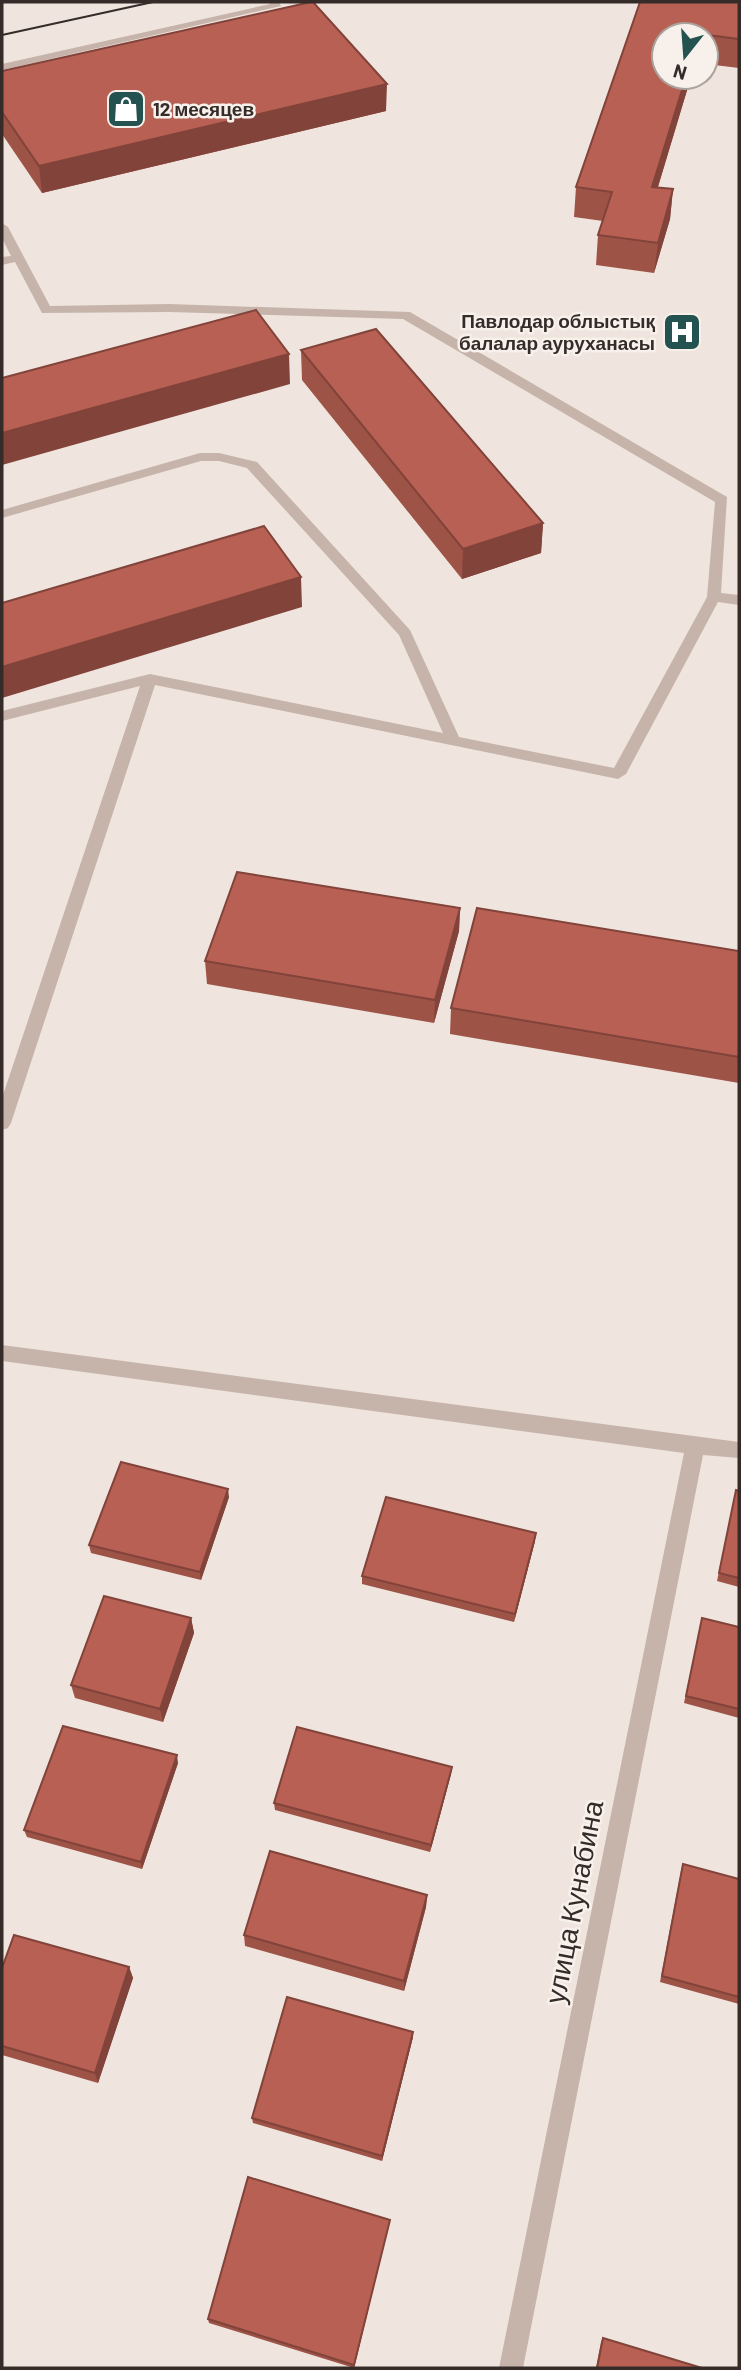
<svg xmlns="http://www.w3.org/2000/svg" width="741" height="2370" viewBox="0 0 741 2370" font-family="Barlow,sans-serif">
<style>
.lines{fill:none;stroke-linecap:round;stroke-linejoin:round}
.lane{fill:#c6b4ab;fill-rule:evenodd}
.street{fill:#c6b4ab;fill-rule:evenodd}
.tram{stroke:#352c29;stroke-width:2}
.wall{fill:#9e5347}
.shaded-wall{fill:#81433a}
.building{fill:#b86053;stroke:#81433a;stroke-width:2}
.labels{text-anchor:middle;stroke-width:5;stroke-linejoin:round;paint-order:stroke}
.far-poi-label{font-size:19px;font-weight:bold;fill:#352c29;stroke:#f8f0ea;text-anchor:start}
.near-street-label{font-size:28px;fill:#352c29;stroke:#f8f0ea}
</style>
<rect width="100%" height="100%" fill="#efe5de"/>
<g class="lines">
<!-- lane -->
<g class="lane">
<polygon points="269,2 279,2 281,6 2,70 2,64 270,4"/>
<polygon points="2,223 8,227 50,306 169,304 410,312 727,497 721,593 739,595 739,605 718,602 626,774 618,779 155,685 11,1123 8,1128 2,1130 2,1098 140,686 2,721 2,711 150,674 443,733 399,635 247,468 219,461 201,461 2,518 2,510 200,453 219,453 257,462 410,630 459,737 614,768 707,597 715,502 403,319 169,312 42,313 15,262 2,265 2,257 11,256 2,238"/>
</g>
<!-- street -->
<polygon class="street" points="2,1345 739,1442 739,1458 703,1455 523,2368 499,2368 684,1453 2,1361"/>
<!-- tram -->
<polyline class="tram" points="2,35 153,2"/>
</g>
<!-- wall -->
<g class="wall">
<polygon points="640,2 739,2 739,68 706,64 706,35 664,35 664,77 691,77 658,187 673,189 670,219 654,273 596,265 598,235 603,221 574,217 576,187"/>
<polygon points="2,71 386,111 42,193 2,134"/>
<polygon points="301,350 543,523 541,553 462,579 302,380"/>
<polygon points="460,908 459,931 434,1023 207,984 205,961"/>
<polygon points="739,951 739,1083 450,1034 451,1008"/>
<polygon points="736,1490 739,1491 739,1587 717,1581"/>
<polygon points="229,1497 201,1580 91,1553 89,1545"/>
<polygon points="535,1541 514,1622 362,1584 362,1576"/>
<polygon points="191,1618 194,1633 163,1722 75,1698 71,1685"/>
<polygon points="702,1618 739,1627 739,1718 684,1703"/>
<polygon points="178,1763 142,1869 27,1837 24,1830"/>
<polygon points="451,1774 430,1852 275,1810 274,1803"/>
<polygon points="683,1864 739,1879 739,2004 660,1982 681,1871"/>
<polygon points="427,1895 426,1907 404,1991 245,1946 244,1935"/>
<polygon points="129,1967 133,1978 98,2083 2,2055 2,1968"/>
<polygon points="413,2037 382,2161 253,2123 252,2118"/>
<polygon points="390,2220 389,2224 354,2368 209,2323 208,2319"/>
<polygon points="603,2338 702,2368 596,2368 601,2342"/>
</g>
<!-- shaded-wall -->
<g class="shaded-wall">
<polygon points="686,77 691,77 649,216 652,187"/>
<polygon points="387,84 386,111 42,193 39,166"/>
<polygon points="673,189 670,219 654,273 658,243"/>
<polygon points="289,354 290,384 2,465 2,433"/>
<polygon points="543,523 541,553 462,579 463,549"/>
<polygon points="301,577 302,607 2,698 2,667"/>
<polygon points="460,908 459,931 434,1023 435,1000"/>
<polygon points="228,1489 229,1497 201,1580 200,1572"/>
<polygon points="536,1533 535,1541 514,1622 515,1614"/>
<polygon points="191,1618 194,1633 163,1722 160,1709"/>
<polygon points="177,1755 178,1763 142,1869 141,1862"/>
<polygon points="452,1767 451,1774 430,1852 431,1845"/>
<polygon points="427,1895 426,1907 404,1991 404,1981"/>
<polygon points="129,1967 133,1978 98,2083 95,2073"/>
<polygon points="413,2032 413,2037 382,2161 382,2156"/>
<polygon points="390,2220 389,2224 354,2368 354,2365"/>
</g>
<!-- building -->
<g class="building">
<polygon points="311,2 313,2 387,84 39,166 2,112 2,71"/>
<polygon points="640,2 739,2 739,39 699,34 699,35 664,35 664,77 686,77 652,187 673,189 658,243 598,235 612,192 576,187"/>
<polygon points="256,310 289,354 2,433 2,378"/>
<polygon points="376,329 543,523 463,549 301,350"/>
<polygon points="264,526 301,577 2,667 2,603"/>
<polygon points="237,872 460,908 435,1000 205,961"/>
<polygon points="477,908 739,951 739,1057 451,1008"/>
<polygon points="121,1462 228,1489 200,1572 89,1545"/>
<polygon points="736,1490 739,1491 739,1578 719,1573"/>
<polygon points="386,1497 536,1533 515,1614 362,1576"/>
<polygon points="104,1596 191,1618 160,1709 71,1685"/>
<polygon points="702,1618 739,1627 739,1709 686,1696"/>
<polygon points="63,1726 177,1755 141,1862 24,1830"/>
<polygon points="297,1727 452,1767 431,1845 274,1803"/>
<polygon points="270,1851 427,1895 404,1981 244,1935"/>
<polygon points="683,1864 739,1879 739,1997 662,1976"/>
<polygon points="14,1935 129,1967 95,2073 2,2046 2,1968"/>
<polygon points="287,1997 413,2032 382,2156 252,2118"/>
<polygon points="248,2177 390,2220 354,2365 208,2319"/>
<polygon points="603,2338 702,2368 597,2368"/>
</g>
<!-- icons -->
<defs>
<symbol id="shop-square" viewBox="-11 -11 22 22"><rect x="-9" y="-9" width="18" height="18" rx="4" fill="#235250" stroke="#f8f0ea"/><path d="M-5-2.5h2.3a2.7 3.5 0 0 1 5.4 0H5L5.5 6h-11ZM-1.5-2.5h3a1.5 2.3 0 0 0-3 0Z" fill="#fff"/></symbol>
<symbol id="hospital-square" viewBox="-11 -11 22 22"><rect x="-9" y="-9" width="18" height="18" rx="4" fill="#235250" stroke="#f8f0ea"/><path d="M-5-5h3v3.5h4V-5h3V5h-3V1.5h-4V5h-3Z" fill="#fff"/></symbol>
</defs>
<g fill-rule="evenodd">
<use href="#shop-square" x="104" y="87" width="44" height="44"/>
<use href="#hospital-square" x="660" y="310" width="44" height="44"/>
</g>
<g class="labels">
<!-- far-poi labels -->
<g class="far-poi-label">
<text x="153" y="116">12 месяцев</text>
<text x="655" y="328" text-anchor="end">Павлодар облыстық<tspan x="655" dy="22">балалар ауруханасы</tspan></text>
</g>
<!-- near-street labels -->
<g class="near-street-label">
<text transform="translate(574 1902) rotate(-79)" y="10">улица Кунабина</text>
</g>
</g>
<!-- border -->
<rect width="741" height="2370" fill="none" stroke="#352c29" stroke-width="7"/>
<!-- north arrow -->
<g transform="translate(685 56) rotate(197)"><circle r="33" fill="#f8f0ea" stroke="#aaa29d" stroke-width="2"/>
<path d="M0-5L12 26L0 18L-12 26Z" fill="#235250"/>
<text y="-10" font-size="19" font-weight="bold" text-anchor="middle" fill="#352c29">N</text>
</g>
</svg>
